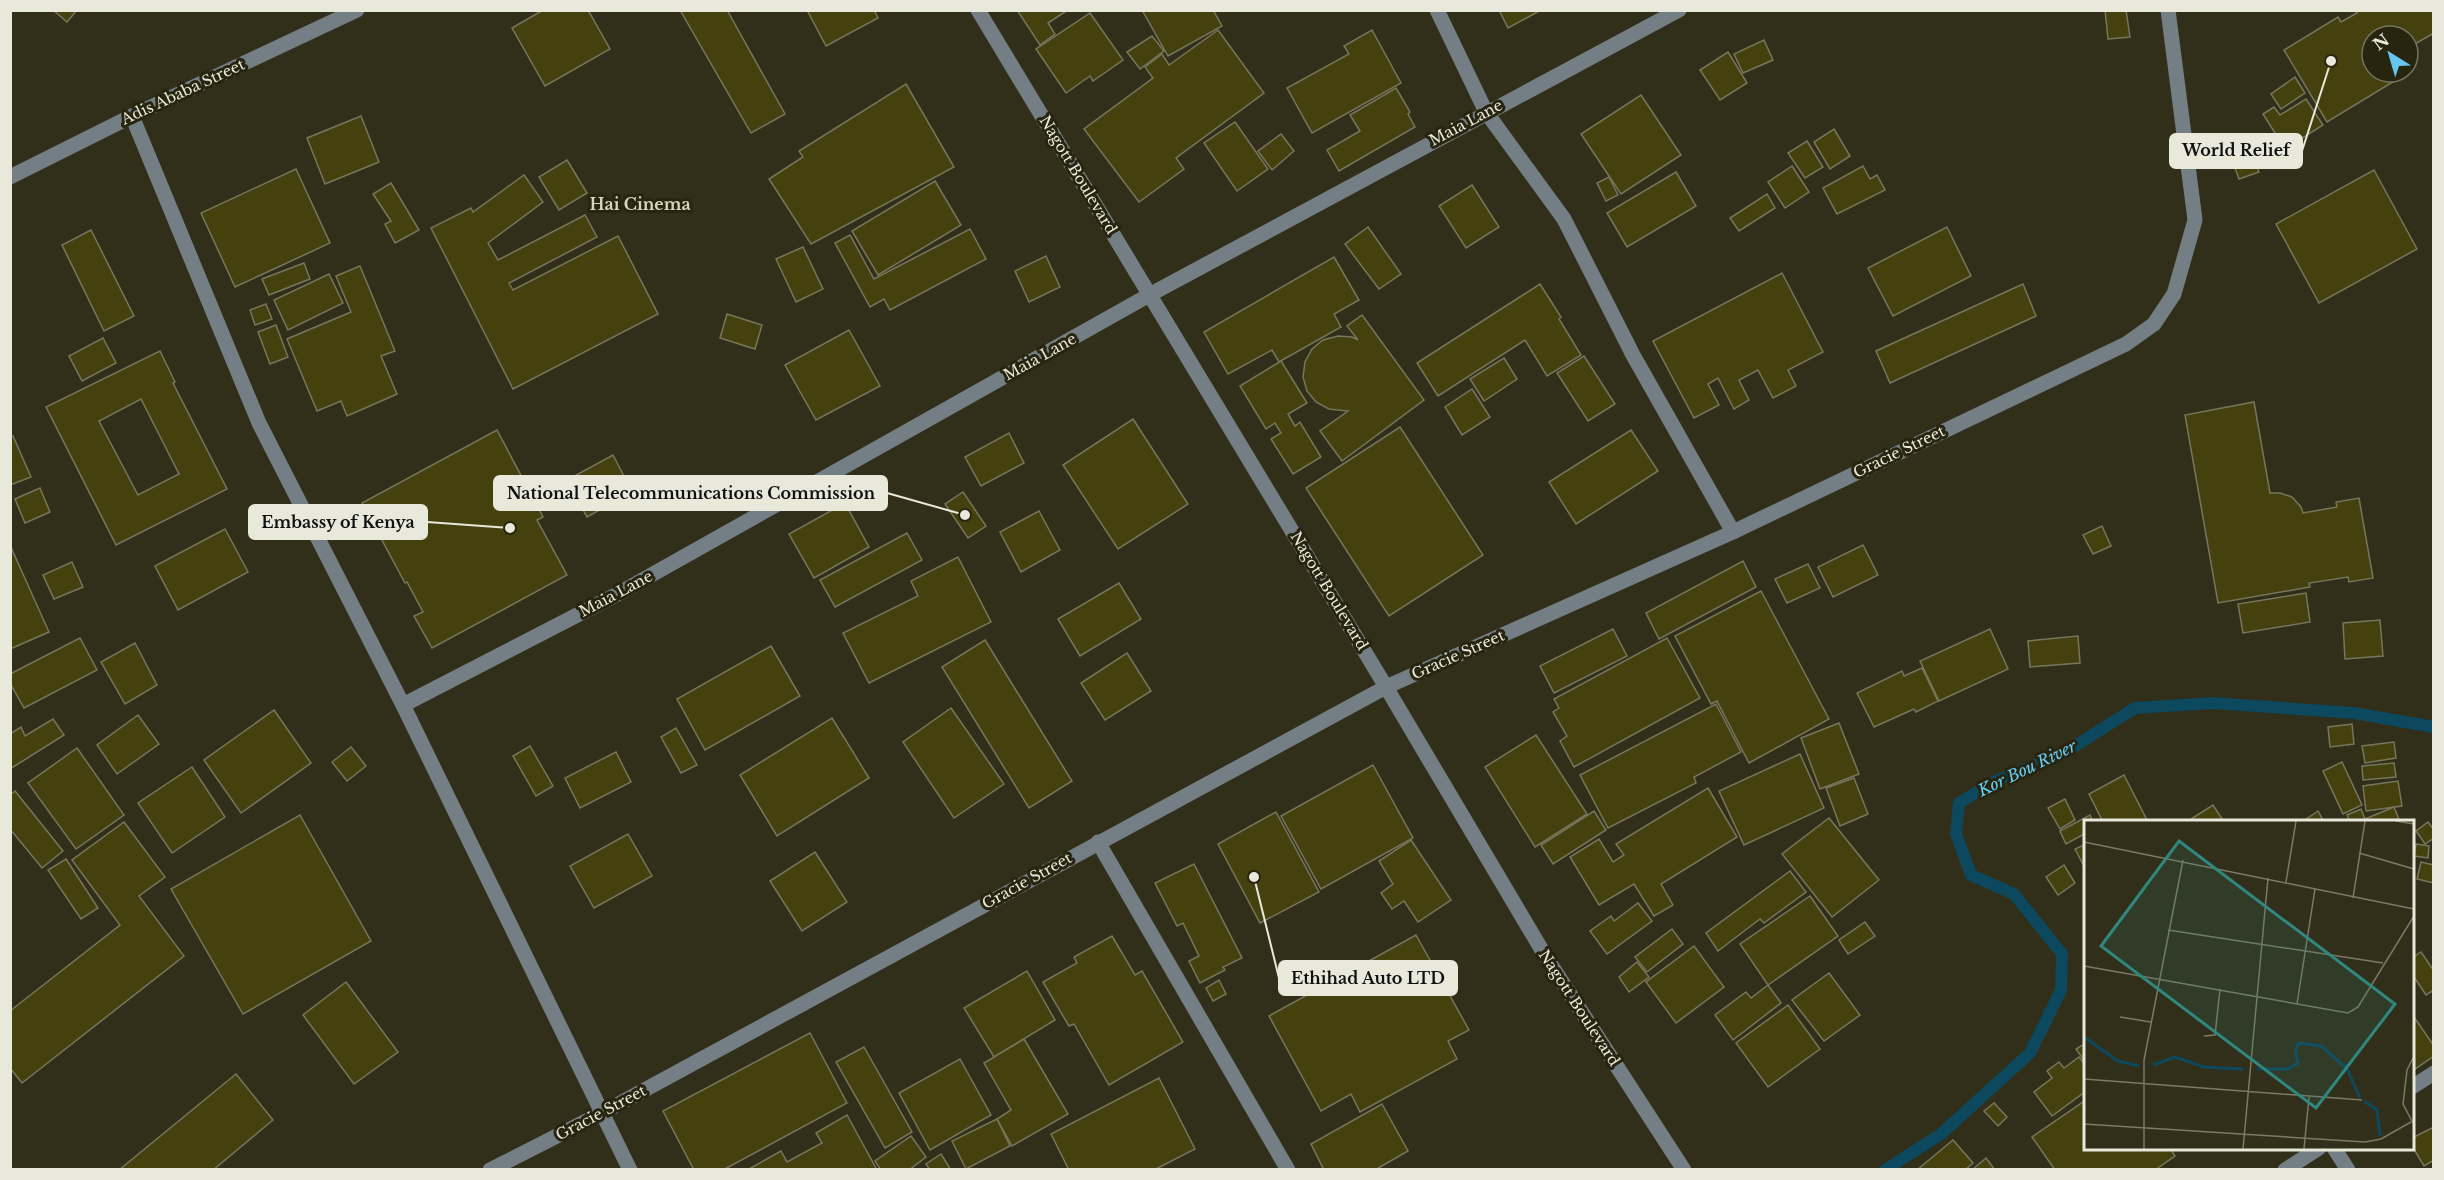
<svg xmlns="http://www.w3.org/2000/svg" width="2444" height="1180" viewBox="0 0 2444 1180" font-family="'Libre Baskerville',serif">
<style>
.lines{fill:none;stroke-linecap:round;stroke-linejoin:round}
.stream{stroke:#0c485e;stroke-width:12}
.building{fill:#44410f;stroke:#77765d;stroke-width:1.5;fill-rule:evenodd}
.minor{stroke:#737f84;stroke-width:15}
.labels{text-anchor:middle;stroke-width:6;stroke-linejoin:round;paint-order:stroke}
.street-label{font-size:15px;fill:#e9e9db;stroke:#27250f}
.neighbourhood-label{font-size:16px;font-weight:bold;fill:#d7d6bb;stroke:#27250f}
.water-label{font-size:16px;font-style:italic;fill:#67cffc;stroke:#27250f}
.inset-river{fill:none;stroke:#0c485e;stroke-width:3}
.inset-road{fill:none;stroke:#7b7967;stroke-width:1.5}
.view{fill:#30877e;fill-opacity:0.15;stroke:#30877e;stroke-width:3}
.inset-edge{fill:none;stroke:#e9e9db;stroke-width:3}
.leader{fill:none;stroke:#e9e9db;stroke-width:2}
.callout-dot{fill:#e9e9db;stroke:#27250f;stroke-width:2}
.callout{fill:#e9e9db;stroke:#e9e9db;stroke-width:2}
.callout-label{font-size:16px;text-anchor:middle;font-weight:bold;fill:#111}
</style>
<rect width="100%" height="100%" fill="#312f19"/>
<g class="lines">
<!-- stream -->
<polyline class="stream" points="1885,1170 1941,1134 2030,1053 2061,990 2062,954 2014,894 1971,875 1956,834 1959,803 1993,782 2064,753 2135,708 2213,703 2354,713 2434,727"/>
</g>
<!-- building -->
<g class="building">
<polygon points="53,10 77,10 67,22"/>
<polygon points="543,10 588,10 610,49 545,86 512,28"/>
<polygon points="680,10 727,10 785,114 751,133"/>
<polygon points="807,10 874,10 878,18 826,46"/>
<polygon points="1017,10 1068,10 1048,23 1055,34 1040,45"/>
<polygon points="1142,10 1213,10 1222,26 1168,56"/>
<polygon points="1499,10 1541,10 1508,28"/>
<polygon points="2105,10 2126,10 2130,37 2108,39"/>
<polygon points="2355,10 2433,10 2434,33 2408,48 2408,36 2372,36 2372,72 2391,72 2396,80 2327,122 2284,50 2338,17 2341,22 2357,13"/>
<polygon points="1090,13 1123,60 1093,81 1090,76 1066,93 1036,49"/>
<polygon points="1218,30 1264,93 1176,158 1184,169 1139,202 1084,129 1153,78 1145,67 1162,54 1169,65"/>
<polygon points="1372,30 1401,83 1312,133 1287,88 1349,54 1344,46"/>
<polygon points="1152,36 1164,51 1140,69 1127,52"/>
<polygon points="1764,40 1773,60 1743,73 1734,54"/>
<polygon points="1728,52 1747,83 1720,100 1700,70"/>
<polygon points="2295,77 2305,93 2281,109 2271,94"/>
<polygon points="906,84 954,167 811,244 769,179 803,157 799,151"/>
<polygon points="1396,88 1410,112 1408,114 1415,127 1339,171 1327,150 1360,131 1350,115"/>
<polygon points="1641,95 1681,155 1621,194 1581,134"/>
<polygon points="2306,99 2323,125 2285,149 2263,114 2274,107 2280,115"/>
<polygon points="361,116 379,162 325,184 307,138"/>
<polygon points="1235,122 1268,169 1237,191 1204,143"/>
<polygon points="1834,129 1850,156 1830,169 1814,142"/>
<polygon points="1281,134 1294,151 1272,170 1258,151"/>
<polygon points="1807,141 1823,167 1805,178 1788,153"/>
<polygon points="2250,147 2259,172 2239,179 2230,154"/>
<polygon points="567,160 587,193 559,210 539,177"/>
<polygon points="1792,166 1809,192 1785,208 1768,182"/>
<polygon points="1863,166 1870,179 1877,175 1885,190 1837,214 1823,188"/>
<polygon points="296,169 330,243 235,287 201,213"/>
<polygon points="2374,170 2417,249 2319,303 2276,224"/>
<polygon points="1676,172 1696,206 1627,247 1607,213"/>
<polygon points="524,175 543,202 488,243 498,260 585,215 597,237 509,283 513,290 618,236 658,314 513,389 431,228 471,208 473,212"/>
<polygon points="1609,177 1618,195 1606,201 1597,183"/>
<polygon points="935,181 961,225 878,275 852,231"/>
<polygon points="391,183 419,230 395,243 385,224 391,221 373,194"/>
<polygon points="1472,185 1499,227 1466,248 1439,206"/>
<polygon points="1767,194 1775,208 1739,231 1730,218"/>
<polygon points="1368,227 1401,274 1379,289 1345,244"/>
<polygon points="1947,227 1971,276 1893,316 1868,268"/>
<polygon points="970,229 986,259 890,310 884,299 870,307 835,243 850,235 874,279"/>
<polygon points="91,230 134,316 104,331 62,245"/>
<polygon points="803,247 823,289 796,302 776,259"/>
<polygon points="1046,256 1060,287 1029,302 1015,271"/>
<polygon points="1334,257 1359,300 1334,314 1341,327 1279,362 1272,350 1228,374 1204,332"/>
<polygon points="304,263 310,279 269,295 262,279"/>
<polygon points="360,266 395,351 381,356 397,394 347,416 341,401 317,411 287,339 351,312 336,276"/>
<polygon points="1782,273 1823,352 1788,370 1796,386 1773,398 1758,370 1739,380 1749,400 1734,409 1718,378 1708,384 1719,405 1694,418 1653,341"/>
<polygon points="329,274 343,303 288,330 274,300"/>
<polygon points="1540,284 1561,317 1559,319 1581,355 1547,376 1525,340 1438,396 1417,363"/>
<polygon points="2023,284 2036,316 1890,383 1876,351"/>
<polygon points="266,304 272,319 255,325 250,310"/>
<polygon points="727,314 762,325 755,349 720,338"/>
<polygon points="1362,315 1424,400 1342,461 1320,431 1348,411 1329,409 1316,402 1307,391 1303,377 1305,362 1312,349 1323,340 1338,336 1352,337 1358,340 1347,326"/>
<polygon points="276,325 288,357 270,364 258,332"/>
<polygon points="849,330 880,386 816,420 785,365"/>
<polygon points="103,338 116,363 82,381 69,356"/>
<path d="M160 351 175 382 173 383 227 489 116 545 46 407ZM141 399 179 474 138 495 99 421Z"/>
<polygon points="1584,356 1615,404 1588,421 1557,373"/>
<polygon points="1504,358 1517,379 1484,401 1470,379"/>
<polygon points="1281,361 1307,403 1288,414 1295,426 1300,422 1321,457 1293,474 1271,439 1281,433 1275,423 1266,429 1240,386"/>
<polygon points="1472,389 1490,417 1462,435 1445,407"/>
<polygon points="2254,402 2270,493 2280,493 2292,497 2301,507 2303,513 2337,507 2336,502 2359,498 2373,578 2349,582 2348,577 2309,583 2310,587 2218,603 2185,415"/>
<polygon points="1133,419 1188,504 1118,549 1063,465"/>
<polygon points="1400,427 1483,555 1389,616 1306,488"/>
<polygon points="497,430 543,517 537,520 567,575 432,648 414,616 423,612 407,582 405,583 362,503"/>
<polygon points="1631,430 1658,471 1576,524 1549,482"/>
<polygon points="1009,433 1024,463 981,486 965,457"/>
<polygon points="13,436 31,477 10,485 10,437"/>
<polygon points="613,455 632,492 587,517 567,480"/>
<polygon points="40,488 50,512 25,523 15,499"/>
<polygon points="963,492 986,526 968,538 945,504"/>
<polygon points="845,503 869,547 814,578 789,534"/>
<polygon points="1039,511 1060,550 1021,572 1000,532"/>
<polygon points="2102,526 2111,546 2093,554 2083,535"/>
<polygon points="225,529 248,572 178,610 155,566"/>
<polygon points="907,533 922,560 835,607 820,580"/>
<polygon points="10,545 49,632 10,649"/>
<polygon points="1863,545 1878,575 1833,597 1818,567"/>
<polygon points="958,557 991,622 869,683 843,633 918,596 911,581"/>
<polygon points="1743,561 1756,587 1659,639 1646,613"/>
<polygon points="72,562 83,587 54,599 43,575"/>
<polygon points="1808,564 1820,588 1787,603 1775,579"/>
<polygon points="1119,583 1141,619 1080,656 1058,619"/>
<polygon points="1761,591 1829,719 1749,763 1717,701 1711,704 1675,636"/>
<polygon points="2306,593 2310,622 2243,633 2238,604"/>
<polygon points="2380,620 2383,656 2345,659 2343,623"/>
<polygon points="1613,629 1627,656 1554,693 1540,666"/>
<polygon points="1990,629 2008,669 1939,701 1920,661"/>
<polygon points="2078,636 2080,663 2030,667 2028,641"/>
<polygon points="80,638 97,670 24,708 10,683 10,674"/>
<polygon points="1667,638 1700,698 1574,767 1560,741 1567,736 1553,712 1559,708 1554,699"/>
<polygon points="985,640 1072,781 1029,808 942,667"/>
<polygon points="135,643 157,685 125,704 101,662"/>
<polygon points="771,646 800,696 705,750 677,699"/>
<polygon points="1127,653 1151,691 1105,720 1081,683"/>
<polygon points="1922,668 1938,701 1916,712 1914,709 1874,727 1857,693 1902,671 1904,676"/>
<polygon points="1716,704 1741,752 1694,777 1696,783 1608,828 1580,775"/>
<polygon points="951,708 1004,784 954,818 903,742"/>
<polygon points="274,710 311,763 241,813 204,760"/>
<polygon points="138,715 159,744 117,774 97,745"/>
<polygon points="832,718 869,778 777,836 740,775"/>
<polygon points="53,719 64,735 10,769 10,734 21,727 25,736"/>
<polygon points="1839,723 1859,774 1820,789 1801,738"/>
<polygon points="2352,724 2354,744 2330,747 2328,727"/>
<polygon points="676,728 697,765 681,773 661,737"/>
<polygon points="1536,735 1587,814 1535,847 1485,767"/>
<polygon points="2394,742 2396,758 2365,763 2362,746"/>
<polygon points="530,746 553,786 536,796 513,756"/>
<polygon points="351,747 366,766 347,781 332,762"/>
<polygon points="77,748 124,815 76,849 28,783"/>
<polygon points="616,752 631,782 580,808 565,778"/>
<polygon points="1800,754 1824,808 1744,845 1719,791"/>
<polygon points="2342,762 2362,805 2343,814 2323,771"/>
<polygon points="2394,763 2396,777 2363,780 2362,766"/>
<polygon points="1373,765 1413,838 1321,889 1281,816"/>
<polygon points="192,767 225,817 172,853 138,803"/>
<polygon points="2124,775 2148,822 2103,822 2089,794"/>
<polygon points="1854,778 1868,814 1840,826 1826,788"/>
<polygon points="2398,781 2402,806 2366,811 2363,786"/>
<polygon points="1708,788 1737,837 1661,884 1673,905 1654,916 1634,884 1599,905 1570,857 1599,839 1613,862 1624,855 1616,844"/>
<polygon points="15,791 63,851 42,868 10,829 10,795"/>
<polygon points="2065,799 2075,820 2060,829 2048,808"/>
<polygon points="2213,805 2224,822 2193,822 2191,819"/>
<polygon points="2394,807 2400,822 2350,822 2347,815 2361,809 2365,819"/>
<polygon points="1594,811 1606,830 1553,864 1541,845"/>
<polygon points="2318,811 2324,822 2302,822"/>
<polygon points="1276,812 1319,892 1260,923 1218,844"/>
<polygon points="300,815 371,941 243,1014 171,889"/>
<polygon points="2090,815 2093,822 2086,822 2086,833 2066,844 2060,831"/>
<polygon points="1829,818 1879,880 1832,917 1782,854"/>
<polygon points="124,822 165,877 139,896 184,956 22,1083 10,1068 10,1011 120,925 72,860"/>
<polygon points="2428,822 2434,830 2434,838 2425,844 2416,831"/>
<polygon points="628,834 652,876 594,908 570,866"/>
<polygon points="1411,840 1451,900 1418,922 1404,901 1392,909 1381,893 1393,884 1379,861"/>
<polygon points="2086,844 2086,867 2085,868 2075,849"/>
<polygon points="2416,844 2429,846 2428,858 2414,856"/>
<polygon points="815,852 847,902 802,931 770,881"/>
<polygon points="66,859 98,908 81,919 48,870"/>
<polygon points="2421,862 2434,865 2434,883 2417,879"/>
<polygon points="1194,864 1242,958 1223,967 1225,970 1200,983 1189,961 1199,956 1183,923 1177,926 1155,883"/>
<polygon points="2064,865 2075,883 2058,895 2046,877"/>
<polygon points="1790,871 1806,892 1764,923 1760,919 1718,951 1706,933"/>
<polygon points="1810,896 1838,936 1768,985 1740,944"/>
<polygon points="1638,903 1652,921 1607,954 1590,931 1611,916 1614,921"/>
<polygon points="1865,922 1875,936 1848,954 1839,940"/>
<polygon points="1672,929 1683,944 1647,972 1635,957"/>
<polygon points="1416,935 1469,1030 1448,1041 1457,1059 1360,1112 1351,1094 1321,1111 1269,1016"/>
<polygon points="1112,936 1135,975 1142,971 1183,1042 1109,1085 1074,1024 1069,1026 1043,982 1077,963 1074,957"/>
<polygon points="1694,946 1724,987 1676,1023 1646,982"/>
<polygon points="2421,952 2434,971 2434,990 2426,995 2412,974 2412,958"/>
<polygon points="1637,962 1649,977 1629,992 1619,977"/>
<polygon points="1027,971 1055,1020 994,1057 964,1008"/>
<polygon points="1829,973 1860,1015 1824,1041 1792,1000"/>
<polygon points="1219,980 1226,994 1213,1001 1206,988"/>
<polygon points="346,982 398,1052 354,1084 303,1015"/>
<polygon points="1768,985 1781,1003 1733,1040 1715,1015 1746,992 1751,998"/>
<polygon points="1788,1005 1820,1049 1768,1087 1736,1043"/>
<polygon points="2412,1014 2434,1046 2434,1056 2412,1071"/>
<polygon points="810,1033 847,1103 723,1170 694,1170 663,1111"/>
<polygon points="1024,1039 1068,1114 1012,1146 997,1119 1011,1110 984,1063"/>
<polygon points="2086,1043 2086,1063 2076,1049"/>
<polygon points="864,1047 912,1132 885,1148 836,1062"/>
<polygon points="2079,1057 2086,1066 2086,1091 2052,1116 2034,1092 2052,1078 2047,1071 2059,1062 2064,1068"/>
<polygon points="960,1059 991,1115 930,1150 899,1093"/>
<polygon points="236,1074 273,1120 213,1170 119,1170"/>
<polygon points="1159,1078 1195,1149 1154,1170 1069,1170 1051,1134"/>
<polygon points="2086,1100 2086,1148 2170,1148 2175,1156 2155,1170 2055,1170 2032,1137"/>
<polygon points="1994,1103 2007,1117 1998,1126 1984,1111"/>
<polygon points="1382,1104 1408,1151 1375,1170 1324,1170 1311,1144"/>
<polygon points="847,1115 877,1170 749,1169 781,1151 787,1162 822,1143 816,1133"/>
<polygon points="997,1119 1010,1146 966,1169 952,1141"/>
<polygon points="2434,1127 2434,1160 2424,1166 2412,1146 2412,1138"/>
<polygon points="911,1136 926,1157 909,1170 881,1170 875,1161"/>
<polygon points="1953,1140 1973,1163 1965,1170 1917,1170"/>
<polygon points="941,1154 951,1170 930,1170 926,1164"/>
<polygon points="1986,1158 1995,1170 1972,1170"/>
</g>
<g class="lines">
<!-- minor -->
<g class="minor">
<polyline points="978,10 1386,687 1546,957 1684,1170"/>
<polyline points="1437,10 1486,112 1564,219 1633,355 1733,532"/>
<polyline points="132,116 259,423 403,705 630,1170"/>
<polyline points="10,177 132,116 357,10"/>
<polyline points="403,705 614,596 1151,294 1679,10"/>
<polyline points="1098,842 1288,1170"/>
<polyline points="2412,1087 2434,1073"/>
<polyline points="2334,1148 2348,1170"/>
<polyline points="490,1170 602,1113 1386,687 1733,532 2126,344 2154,324 2174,294 2195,220 2168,10"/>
<polyline points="2285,1170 2319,1148"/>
</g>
</g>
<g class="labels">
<!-- street labels -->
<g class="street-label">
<text transform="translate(183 92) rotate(-25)" y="5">Adis Ababa Street</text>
<text transform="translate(1466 123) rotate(-28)" y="5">Maia Lane</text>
<text transform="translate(1078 175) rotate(59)" y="5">Nagott Boulevard</text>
<text transform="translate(1040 357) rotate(-29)" y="5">Maia Lane</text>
<text transform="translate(1899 452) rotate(-26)" y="5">Gracie Street</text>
<text transform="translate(1329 591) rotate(59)" y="5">Nagott Boulevard</text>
<text transform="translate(616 594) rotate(-28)" y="5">Maia Lane</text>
<text transform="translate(1458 655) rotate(-24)" y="5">Gracie Street</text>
<text transform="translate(1027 881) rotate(-29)" y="5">Gracie Street</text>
<text transform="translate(1579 1008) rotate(57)" y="5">Nagott Boulevard</text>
<text transform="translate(601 1113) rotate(-28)" y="5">Gracie Street</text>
</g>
<!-- neighbourhood labels -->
<g class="neighbourhood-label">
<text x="640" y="210">Hai Cinema</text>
</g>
<!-- water labels -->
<g class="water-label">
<text transform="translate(2027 768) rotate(-26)" y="6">Kor Bou River</text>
</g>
</g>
<!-- overview -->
<g transform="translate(2084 820)">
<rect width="330" height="330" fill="#312f19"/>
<path class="inset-river" d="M0 217 34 241 55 246M69 245 91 237 120 247 159 249M173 249H204L214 243 211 230 215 223 237 226 263 249 276 278M280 281 293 290 296 316"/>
<path class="inset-road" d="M312 1 330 4M0 22 330 89M275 33 330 49M202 62 212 1M269 78 281 1M84 110 299 143M0 146 264 193 274 187 330 96M213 184 231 69M36 197 67 202M120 216 131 215 136 169M330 236 323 250 319 284 330 305M0 259 278 280M0 304 281 322 297 319 327 302M60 329V240L99 40M159 329 184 58M220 329 225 277"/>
<path class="view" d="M95 21 311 184 232 288 17 126Z"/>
<rect width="330" height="330" class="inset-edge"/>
</g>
<!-- callouts -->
<path class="leader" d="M2331 61L2302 151M965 515L887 493M510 528L427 522M1254 877L1279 978"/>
<g class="callout-dot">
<circle cx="2331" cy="61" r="6"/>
<circle cx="965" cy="515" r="6"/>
<circle cx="510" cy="528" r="6"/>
<circle cx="1254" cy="877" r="6"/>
</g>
<g class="callout">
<rect x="2170" y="134" width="132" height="34" rx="6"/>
<rect x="494" y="476" width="393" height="34" rx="6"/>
<rect x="249" y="505" width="178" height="34" rx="6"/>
<rect x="1279" y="961" width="178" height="34" rx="6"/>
</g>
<g class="callout-label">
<text x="2236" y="156">World Relief</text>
<text x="691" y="499">National Telecommunications Commission</text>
<text x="338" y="528">Embassy of Kenya</text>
<text x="1368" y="984">Ethihad Auto LTD</text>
</g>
<!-- border -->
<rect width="2444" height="1180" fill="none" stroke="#e9e9db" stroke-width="24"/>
<!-- north arrow -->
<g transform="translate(2390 54) rotate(323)"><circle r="28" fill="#27250f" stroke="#757361" stroke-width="1.5"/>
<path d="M0-4.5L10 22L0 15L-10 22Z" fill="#65c5ee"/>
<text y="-9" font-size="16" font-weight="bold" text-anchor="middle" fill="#e9e9db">N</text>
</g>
</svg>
